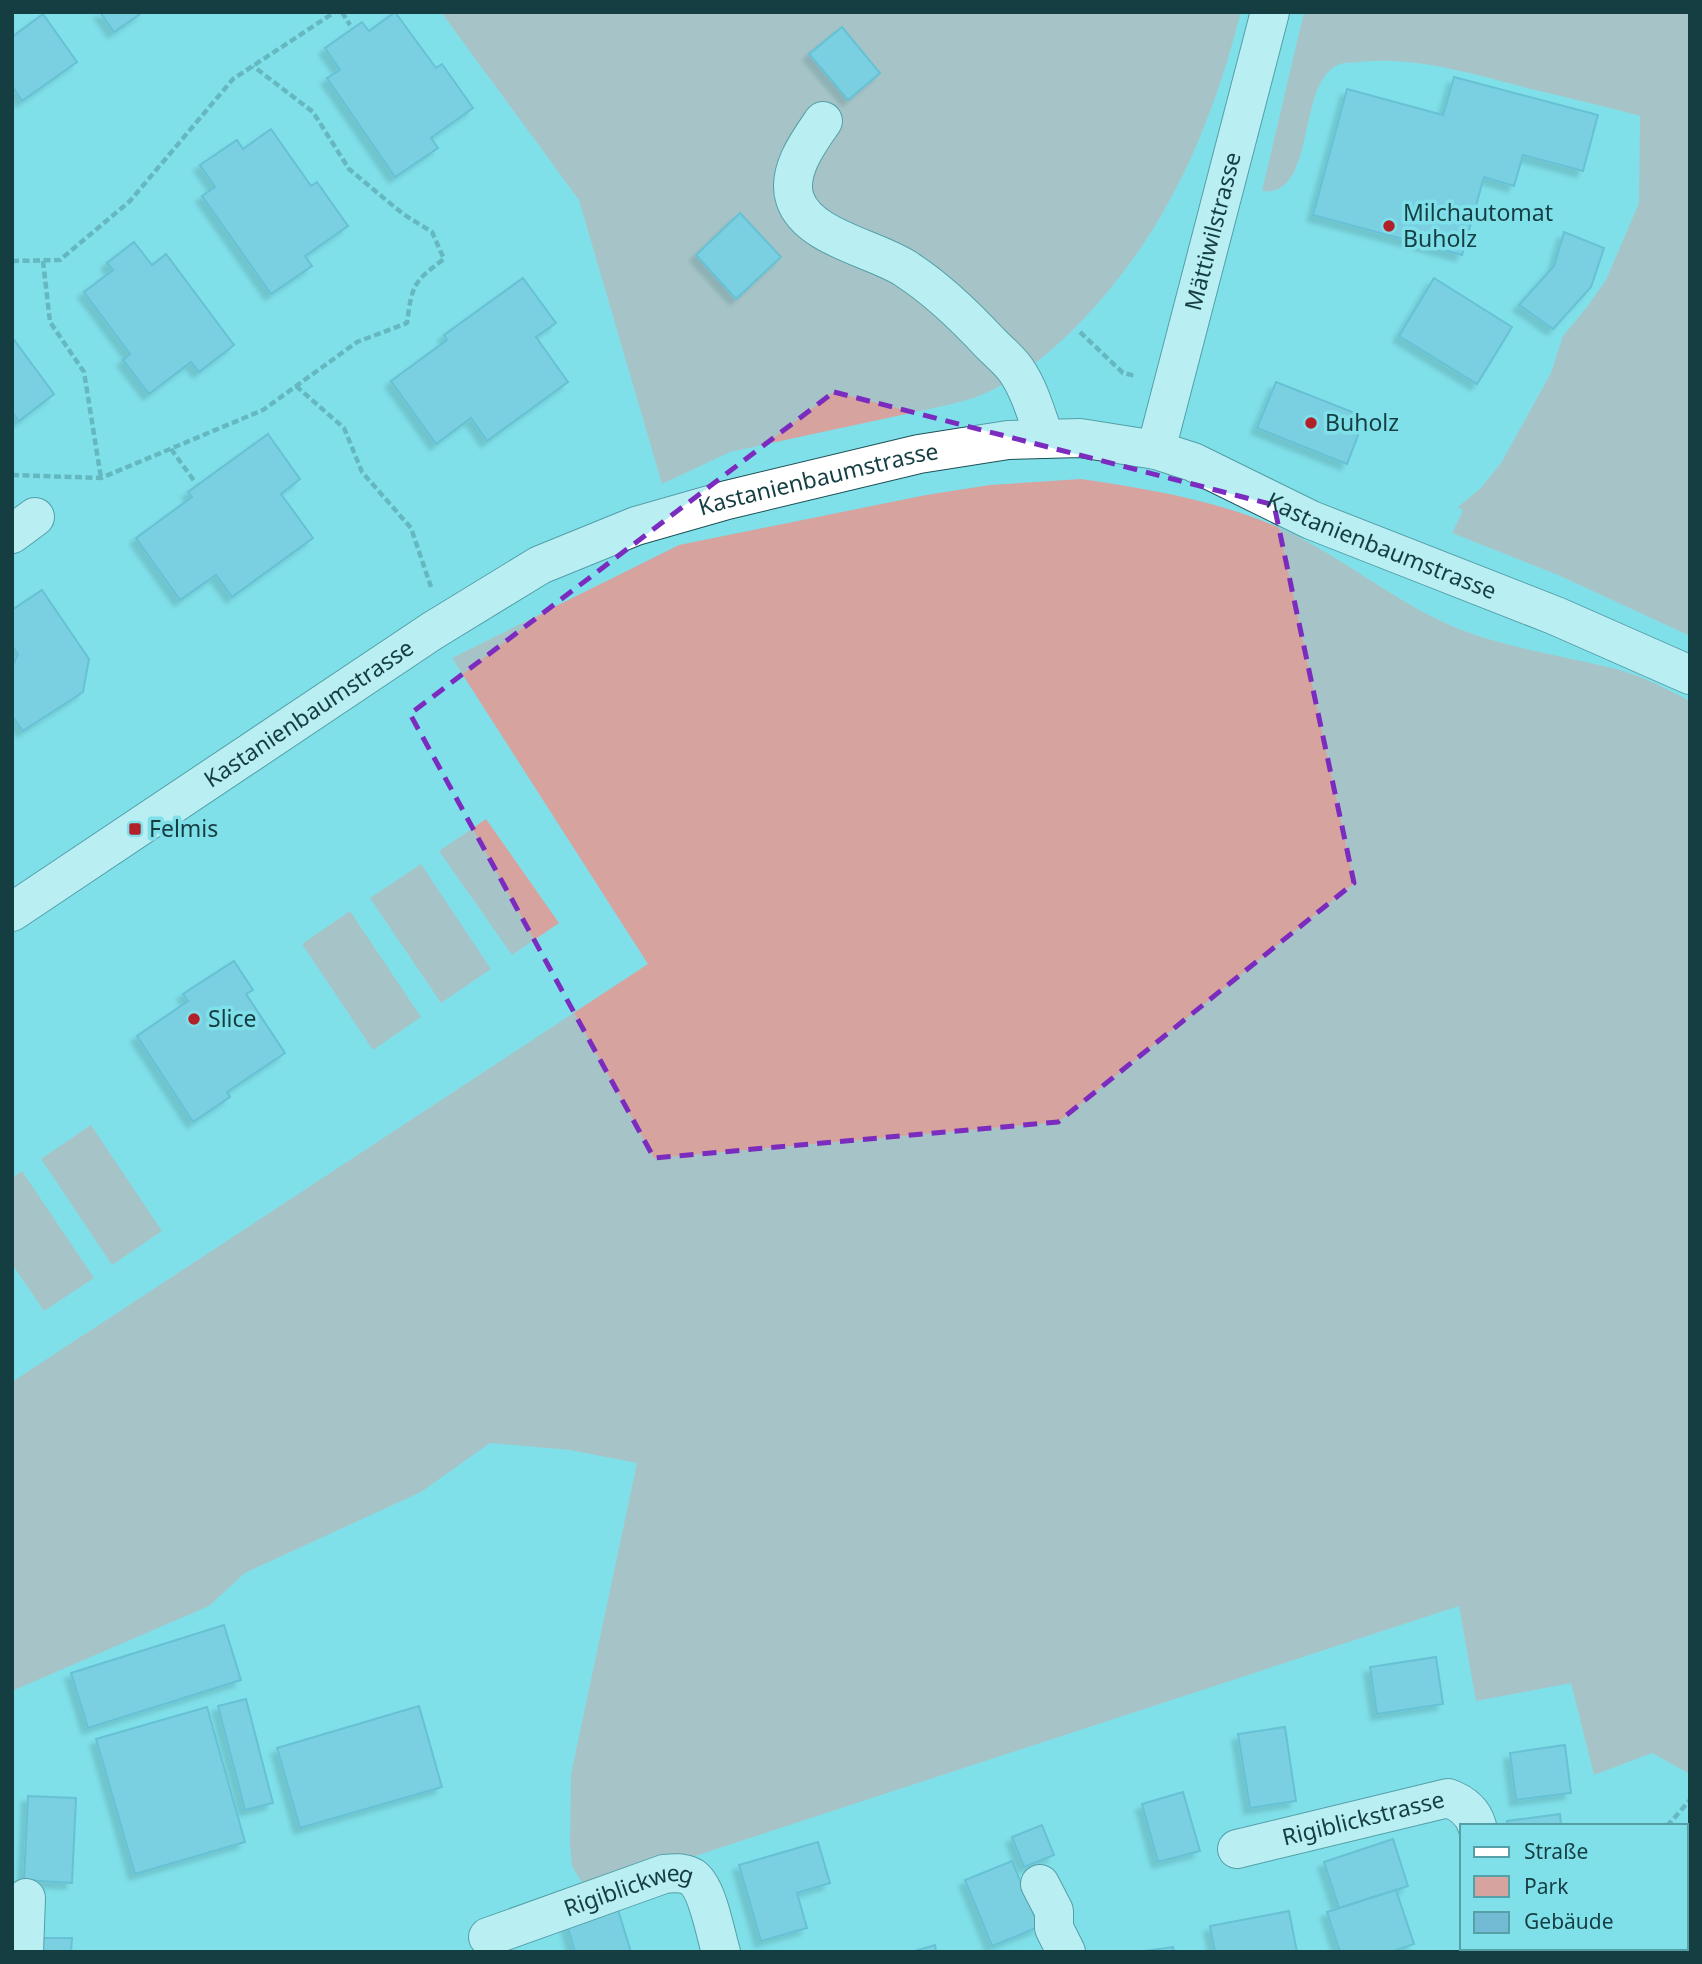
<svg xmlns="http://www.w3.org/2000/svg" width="1702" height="1964" viewBox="0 0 1702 1964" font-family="'Noto Sans',sans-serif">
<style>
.green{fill:#d6a39e}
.building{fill:#73bad5;stroke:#489cba;stroke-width:2;filter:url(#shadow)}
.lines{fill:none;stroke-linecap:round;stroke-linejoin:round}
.minor-casing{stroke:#1d5157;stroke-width:40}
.path{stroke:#46888f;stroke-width:4.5;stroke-dasharray:7 3.5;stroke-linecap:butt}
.minor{stroke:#fff;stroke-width:38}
.marked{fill:none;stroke:#7b2cbf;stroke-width:5;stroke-dasharray:14 9;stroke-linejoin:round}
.poi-dot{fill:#b22129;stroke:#80e0ea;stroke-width:2.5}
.labels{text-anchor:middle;stroke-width:7;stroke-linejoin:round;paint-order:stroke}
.poi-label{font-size:23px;fill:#153e43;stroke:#80e0ea;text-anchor:start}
.street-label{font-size:23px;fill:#153e43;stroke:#80e0ea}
</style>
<defs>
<filter id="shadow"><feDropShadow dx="-6" dy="6" stdDeviation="2" flood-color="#0004"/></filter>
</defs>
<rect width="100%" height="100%" fill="#80e0ea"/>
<!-- green -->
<g class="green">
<path d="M441 12H1241C1211 127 1170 225 1089 313 1058 347 1022 378 979 396 969 400 958 402 948 405L730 452 662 484 579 200Z"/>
<path d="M1304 12H1690V636L1558 575 1452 533 1463 511 1458 507 1481 488 1501 463 1551 373 1563 336 1587 307 1606 280 1639 203 1640 116C1604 106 1568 98 1531 89 1475 75 1417 56 1359 62 1352 63 1343 62 1338 65 1296 83 1317 199 1262 191Z"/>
<path d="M1081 479C1156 490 1239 504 1306 541 1361 571 1408 610 1467 632 1505 646 1546 653 1586 662 1601 666 1617 668 1632 674 1652 681 1671 691 1690 701V1774L1652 1753 1594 1775 1571 1683 1476 1701 1459 1606 591 1890 581 1881 572 1866 570 1844 571 1774 637 1463 570 1450 490 1443 421 1492 245 1573 209 1606 12 1691V1382L648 964 452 658 679 545 926 495 990 485Z"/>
<polygon points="486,819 559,923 512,955 439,851"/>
<polygon points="421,864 491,969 441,1003 370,898"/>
<polygon points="350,911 421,1017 373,1050 302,944"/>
<polygon points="91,1125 162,1231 112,1265 41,1159"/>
<polygon points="22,1171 94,1278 44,1311 12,1264 12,1178"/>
</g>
<!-- building -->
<g class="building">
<polygon points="100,12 143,12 114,32"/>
<polygon points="395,12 436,68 442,64 473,108 431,138 438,148 395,177 327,78 340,70 325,48 362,22 369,31"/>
<polygon points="43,14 77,62 22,101 12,86 12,37"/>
<polygon points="842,27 880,73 848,100 809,54"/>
<polygon points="1454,77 1598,115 1583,171 1523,155 1514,186 1484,177 1462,255 1313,215 1347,89 1443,115"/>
<polygon points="271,129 311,186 317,182 348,226 305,256 312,266 271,294 202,196 215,187 200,165 237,140 243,149"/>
<polygon points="740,213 781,257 736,299 696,255"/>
<polygon points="1564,232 1604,248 1591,287 1553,329 1519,305 1554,266"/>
<polygon points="134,242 152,265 166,254 234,345 199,372 191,362 149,394 123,360 130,354 84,292 113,270 107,263"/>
<polygon points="523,278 556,323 536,337 568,382 487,441 471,418 436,444 391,381 447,340 444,335"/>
<polygon points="1434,278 1512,327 1477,384 1399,336"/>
<polygon points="12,337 54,394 19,421 12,412"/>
<polygon points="1276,382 1365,417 1347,464 1257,428"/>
<polygon points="268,434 300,479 281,494 313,538 232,597 216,575 180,600 136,538 192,497 188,492"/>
<polygon points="42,590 89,659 83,692 23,731 12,716 12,667 18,654 12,646 12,610"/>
<polygon points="234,961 253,990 246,994 285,1053 227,1092 230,1097 193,1122 137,1036 188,1001 183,994"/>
<polygon points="224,1625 241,1680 88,1728 71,1673"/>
<polygon points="1436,1657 1443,1704 1377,1714 1370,1667"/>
<polygon points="246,1699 273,1803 245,1810 218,1706"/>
<polygon points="419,1706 442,1787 300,1828 277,1748"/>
<polygon points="207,1707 245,1842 135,1874 96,1739"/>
<polygon points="1285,1727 1296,1801 1250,1808 1238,1734"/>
<polygon points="1565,1745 1571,1793 1516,1800 1510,1753"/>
<polygon points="1183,1792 1200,1851 1158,1862 1142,1804"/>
<polygon points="28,1796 76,1798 72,1883 24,1880"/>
<polygon points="1560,1814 1561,1826 1507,1826 1507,1821"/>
<polygon points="1042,1825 1054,1855 1024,1867 1012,1837"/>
<polygon points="1393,1839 1408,1886 1339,1908 1324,1862"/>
<polygon points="818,1842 830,1883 797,1893 807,1928 761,1941 739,1865"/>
<polygon points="1686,1857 1690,1860 1690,1928 1686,1925"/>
<polygon points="1012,1861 1039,1927 992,1946 965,1880"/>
<polygon points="1396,1890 1414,1944 1391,1952 1340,1952 1327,1912"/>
<polygon points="618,1910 631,1952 575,1952 567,1925"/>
<polygon points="1289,1911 1297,1952 1215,1952 1210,1926"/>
<polygon points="1686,1925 1690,1928 1690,1952 1660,1952 1663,1948 1686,1948"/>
<polygon points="39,1938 72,1938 71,1952 39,1952"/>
<polygon points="935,1945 936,1952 911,1952"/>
<polygon points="1173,1947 1174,1952 1137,1952"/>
</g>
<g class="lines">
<defs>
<g id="minor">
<path d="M823 121C809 141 786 172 795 199 808 238 874 248 906 269 937 289 965 316 990 343 999 352 1009 360 1016 370 1030 390 1037 417 1045 439"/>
<path id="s1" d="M1156 450 1270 12"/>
<polyline points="12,534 35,517"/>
<path id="s2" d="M12 912 432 631 540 565 636 526 727 500 919 454 1008 440 1080 438 1156 450 1193 462 1311 520 1556 616 1690 675"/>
<path id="s3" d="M1237 1849 1448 1798C1462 1803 1473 1812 1477 1826"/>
<polyline points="1040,1884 1054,1911 1054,1928 1066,1952"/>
<path id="s4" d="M488 1937 664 1874C674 1873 683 1872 692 1877 708 1888 715 1933 721 1952"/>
<polyline points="24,1952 26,1898"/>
<polyline points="1496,1952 1496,1948"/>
</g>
</defs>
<!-- minor casing -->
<use href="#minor" class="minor-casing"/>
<!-- path -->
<g class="path">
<polyline points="342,12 350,25"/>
<polyline points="12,261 60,260 130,201 233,79 335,12"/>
<polyline points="43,261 50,322 84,372 101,478"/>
<polyline points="1080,332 1123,373 1136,376"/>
<polyline points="296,386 344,428 362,472 411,528 431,587"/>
<polyline points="171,449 195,482"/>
<path d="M12 475 101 478 263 410 357 342 407 323C412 285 413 282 444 259L432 232 403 214 349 169 313 112 253 66"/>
<polyline points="1667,1826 1690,1800"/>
</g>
<!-- minor -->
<use href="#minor" class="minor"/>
</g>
<!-- marked area -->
<path d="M0 0H1702V1964H0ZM834 392 1274 505 1354 883 1058 1122 654 1158 410 714Z" fill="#80e0ea" fill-opacity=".55" fill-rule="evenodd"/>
<path class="marked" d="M834 392 1274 505 1354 883 1058 1122 654 1158 410 714Z"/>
<!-- markers -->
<g class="poi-dot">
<circle cx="1389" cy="226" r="7"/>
<circle cx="1311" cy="423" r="7"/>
<rect x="128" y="822" width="14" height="14" rx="3.5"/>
<circle cx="194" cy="1019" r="7"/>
</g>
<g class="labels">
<!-- poi labels -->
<g class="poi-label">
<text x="1403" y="221">Milchautomat<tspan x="1403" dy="26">Buholz</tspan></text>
<text x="1325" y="431">Buholz</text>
<text x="149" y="837">Felmis</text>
<text x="208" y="1027">Slice</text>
</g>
<!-- street labels -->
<g class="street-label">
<text dy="8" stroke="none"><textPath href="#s1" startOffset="226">Mättiwilstrasse</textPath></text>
<text dy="8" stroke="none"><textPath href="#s2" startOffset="924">Kastanienbaumstrasse</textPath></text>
<text dy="8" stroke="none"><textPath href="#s2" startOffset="1512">Kastanienbaumstrasse</textPath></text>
<text dy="8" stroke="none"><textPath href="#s2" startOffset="357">Kastanienbaumstrasse</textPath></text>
<text dy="8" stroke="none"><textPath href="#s3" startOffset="130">Rigiblickstrasse</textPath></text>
<text dy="8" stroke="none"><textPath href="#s4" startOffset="149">Rigiblickweg</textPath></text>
</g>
</g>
<!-- border -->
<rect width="1702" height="1964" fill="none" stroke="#153e43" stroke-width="28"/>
<!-- legend -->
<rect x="1460" y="1824" width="228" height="126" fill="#80e0ea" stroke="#559fa7" stroke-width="2"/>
<rect x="1474" y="1847" width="35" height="10" fill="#ffffff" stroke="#559fa7" stroke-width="2"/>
<text x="1524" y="1859" font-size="21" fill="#153e43">Straße</text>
<rect x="1474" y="1876" width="35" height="21" fill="#d6a39e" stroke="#559fa7" stroke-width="2"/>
<text x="1524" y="1894" font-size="21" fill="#153e43">Park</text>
<rect x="1474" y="1912" width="35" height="21" fill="#73bad5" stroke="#559fa7" stroke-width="2"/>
<text x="1524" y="1929" font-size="21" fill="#153e43">Gebäude</text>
</svg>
